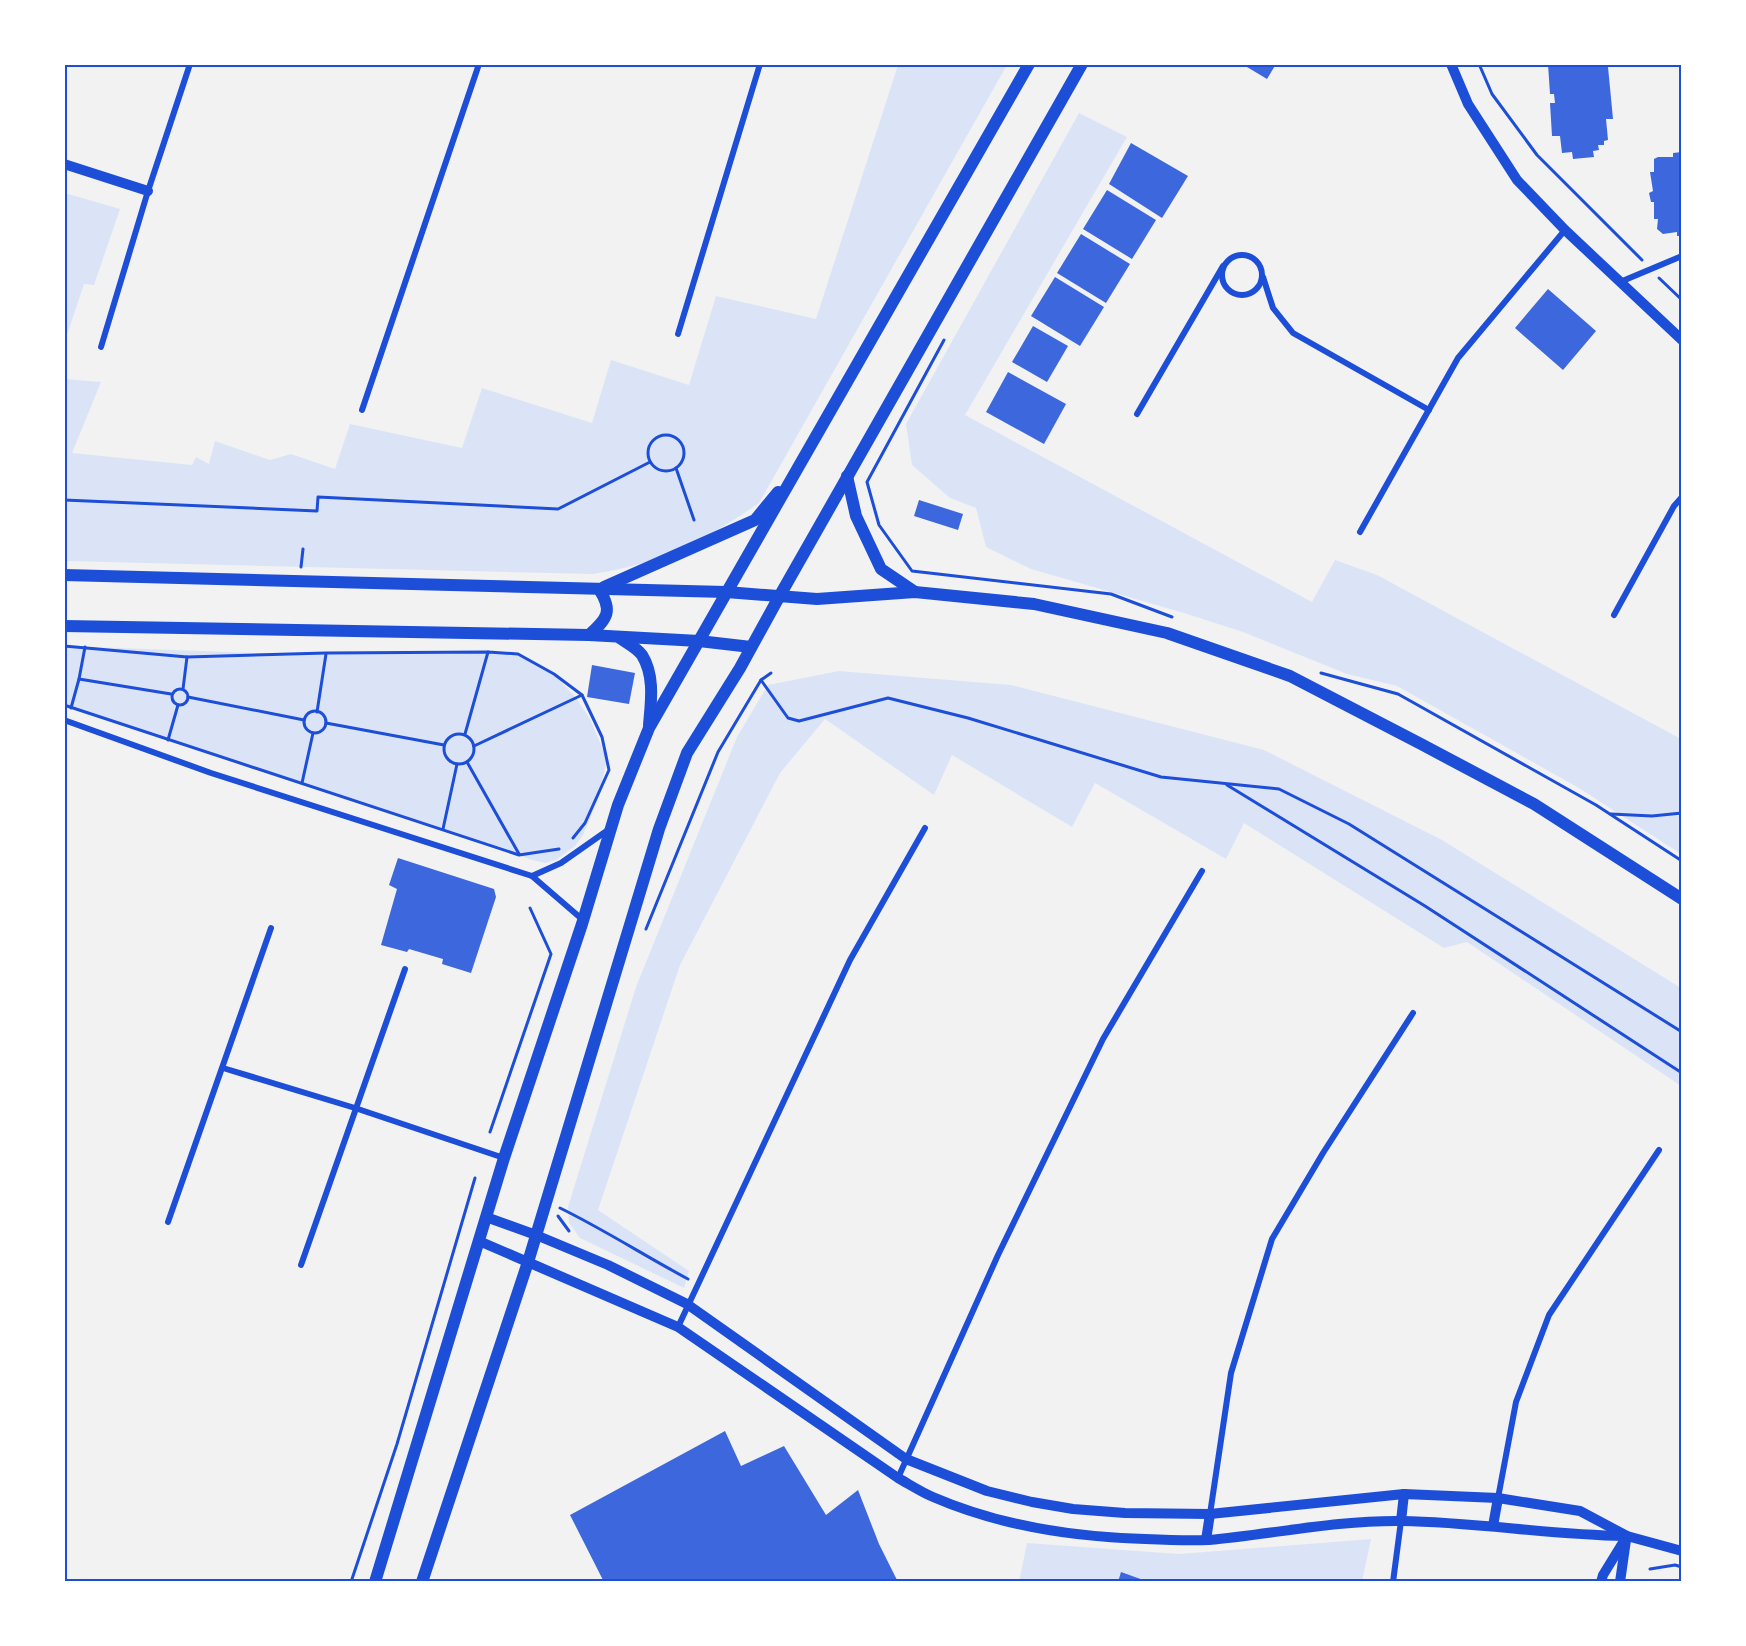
<svg xmlns="http://www.w3.org/2000/svg" width="1746" height="1646" viewBox="0 0 1746 1646" font-family="Signika,sans-serif">
<style>
.green{fill:#dbe4f7}
.building{fill:#3d67dc}
.lines{fill:none;stroke-linecap:round;stroke-linejoin:round}
.path{stroke:#1d4ed8;stroke-width:3}
.minor{stroke:#1d4ed8;stroke-width:6}
.tertiary{stroke:#1d4ed8;stroke-width:10}
.secondary{stroke:#1d4ed8;stroke-width:12}
.neatline{fill:none;stroke:#1d4ed8;stroke-width:2}
</style>
<rect width="100%" height="100%" fill="#f2f2f2"/>
<!-- green -->
<g class="green">
<path d="M898 65H1007L759 503C704 541 660 564 593 574L65 561 64 379 101 382 72 453 192 465 196 457 209 464 215 441 270 460 291 454 335 469 350 424 462 448 482 388 592 423 611 360 689 385 716 296 816 319Z"/>
<polygon points="1079,113 1127,137 965,415 1312,602 1335,560 1377,575 1681,739 1681,854 1579,788 1397,686 1347,674 1243,632 1184,613 1031,569 986,547 976,508 950,498 912,465 906,424"/>
<polygon points="65,193 120,209 94,285 84,284 65,341"/>
<polygon points="65,646 282,654 461,651 518,654 554,674 576,698 590,719 607,759 599,797 583,835 575,846 556,860 545,863 532,860 454,832 65,705"/>
<polygon points="839,671 1011,685 1264,750 1442,840 1681,988 1681,1086 1467,942 1444,948 1244,823 1226,859 1095,783 1072,827 952,755 934,795 825,719 780,773 680,965 598,1210 689,1271 684,1288 580,1238 569,1223 568,1207 636,987 737,737 768,685"/>
<polygon points="1371,1539 1362,1581 1019,1582 1027,1543 1179,1554"/>
</g>
<!-- building -->
<g class="building">
<polygon points="1242,64 1276,64 1267,79"/>
<polygon points="1548,64 1601,64 1601,67 1608,67 1613,119 1606,119 1608,140 1604,141 1604,145 1598,145 1599,150 1593,151 1594,157 1573,159 1572,152 1562,153 1560,136 1552,136 1550,103 1555,103 1554,94 1550,94"/>
<polygon points="1131,143 1188,176 1162,218 1109,184"/>
<polygon points="1682,152 1682,236 1677,236 1677,232 1663,234 1657,229 1658,219 1654,219 1654,202 1651,202 1649,193 1653,191 1650,172 1654,172 1654,159 1658,157 1673,157 1673,153"/>
<polygon points="1107,190 1156,220 1132,259 1083,229"/>
<polygon points="1081,234 1130,264 1106,303 1057,273"/>
<polygon points="1055,277 1104,307 1080,346 1031,316"/>
<polygon points="1548,289 1596,331 1563,370 1515,328"/>
<polygon points="1033,326 1068,346 1047,382 1012,362"/>
<polygon points="1008,372 1066,404 1044,444 986,412"/>
<polygon points="919,500 963,514 958,530 914,516"/>
<polygon points="592,665 635,673 629,704 587,697"/>
<polygon points="398,858 494,889 496,897 471,973 442,964 443,959 409,949 407,952 381,945 397,889 389,885"/>
<polygon points="725,1431 741,1466 784,1446 826,1515 858,1490 879,1544 898,1582 604,1582 570,1515"/>
<polygon points="1121,1572 1146,1581 1146,1582 1118,1582"/>
</g>
<g class="lines">
<!-- path -->
<g class="path">
<polyline points="1479,64 1492,94 1537,155 1642,260"/>
<polyline points="1659,278 1682,300"/>
<polyline points="944,340 867,482 879,525 912,571 1111,594 1172,617"/>
<circle cx="666" cy="453" r="18"/>
<polyline points="676,468 694,520"/>
<polyline points="64,500 317,511 318,497 558,509 650,462"/>
<polyline points="301,567 303,549"/>
<polyline points="64,646 187,657 326,653 488,652 518,654 554,674 582,695"/>
<polyline points="85,647 79,679 171,694"/>
<polyline points="1321,673 1398,694 1596,805 1682,861"/>
<polyline points="761,680 788,718 799,721 888,698 968,718 1161,777 1279,789 1349,824 1682,1032"/>
<circle cx="180" cy="697" r="8"/>
<polyline points="183,689 187,657"/>
<polyline points="188,697 304,720"/>
<polyline points="64,705 519,855 559,849"/>
<polyline points="71,708 79,679"/>
<circle cx="315" cy="722" r="11"/>
<polyline points="317,712 326,654"/>
<polyline points="326,723 444,745"/>
<circle cx="459" cy="749" r="15"/>
<polyline points="465,734 488,652"/>
<polyline points="168,740 178,705"/>
<polyline points="474,746 582,695 602,737 609,770 585,823 573,838"/>
<polyline points="467,762 519,854"/>
<polyline points="302,783 313,733"/>
<polyline points="1227,785 1425,906 1682,1073"/>
<polyline points="1611,814 1652,816 1682,813"/>
<polyline points="443,829 457,764"/>
<polyline points="646,929 718,752 761,680 771,673"/>
<polyline points="490,1132 551,954 530,908"/>
<path d="M560 1208C603 1229 645 1256 688 1279"/>
<polyline points="558,1216 569,1231"/>
<polyline points="1650,1569 1675,1565 1682,1567"/>
<polyline points="351,1582 397,1444 475,1178"/>
</g>
<!-- minor -->
<g class="minor">
<circle cx="1242" cy="275" r="20"/>
<polyline points="1263,277 1273,308 1293,333 1429,410"/>
<polyline points="1620,282 1682,256"/>
<polyline points="678,334 760,64"/>
<polyline points="101,347 148,191 190,64"/>
<polyline points="362,410 479,64"/>
<polyline points="1137,414 1223,266"/>
<polyline points="1360,532 1458,358 1565,230"/>
<polyline points="1614,615 1674,506 1682,497"/>
<polyline points="64,720 211,773 532,876 583,920"/>
<polyline points="532,876 561,863 608,830"/>
<polyline points="223,1068 355,1108 504,1158"/>
<polyline points="168,1222 271,928"/>
<polyline points="301,1265 405,969"/>
<polyline points="678,1327 850,960 925,828"/>
<polyline points="898,1478 998,1255 1103,1039 1202,871"/>
<polyline points="1498,1498 1516,1402 1549,1315 1659,1150"/>
<polyline points="1210,1514 1231,1373 1272,1239 1323,1153 1413,1013"/>
<polyline points="1393,1582 1401,1521"/>
</g>
<!-- tertiary -->
<g class="tertiary">
<polyline points="1451,64 1468,104 1517,180 1565,230 1682,340"/>
<polyline points="64,164 148,191"/>
<polyline points="486,1217 536,1235 608,1265 687,1304 906,1459 987,1491 1032,1502 1073,1509 1125,1513 1210,1514 1404,1494 1498,1498 1580,1511 1627,1536 1682,1551"/>
<path d="M479 1241 678 1327 898 1478C909 1484 921 1492 933 1497 1000 1526 1073 1537 1145 1539 1166 1540 1188 1541 1209 1540 1273 1534 1338 1520 1402 1521 1476 1522 1550 1535 1624 1536"/>
<polyline points="1401,1521 1404,1494"/>
<polyline points="1493,1526 1498,1498"/>
<polyline points="1206,1540 1210,1514"/>
<polyline points="1601,1582 1603,1575 1627,1536"/>
<polyline points="1620,1582 1626,1540"/>
</g>
<!-- secondary -->
<g class="secondary">
<polyline points="847,476 856,516 881,569 915,592"/>
<polyline points="64,575 726,592 817,599 915,592 1034,604 1167,633 1290,676 1421,744 1534,804 1682,899"/>
<polyline points="604,587 755,520 778,492"/>
<polyline points="64,626 589,635 699,641 751,647"/>
<path d="M589 635C608 618 613 611 599 589"/>
<path d="M620 638C627 643 637 648 642 655 655 676 651 702 649 725"/>
<polyline points="375,1582 504,1158 582,924 618,805 649,728 1029,64"/>
<polyline points="422,1582 528,1262 659,829 687,753 740,668 779,597 1082,64"/>
</g>
</g>
<!-- border -->
<rect width="1746" height="1646" fill="none" stroke="#ffffff" stroke-width="132"/>
<rect x="66" y="66" width="1614" height="1514" class="neatline"/>
</svg>
